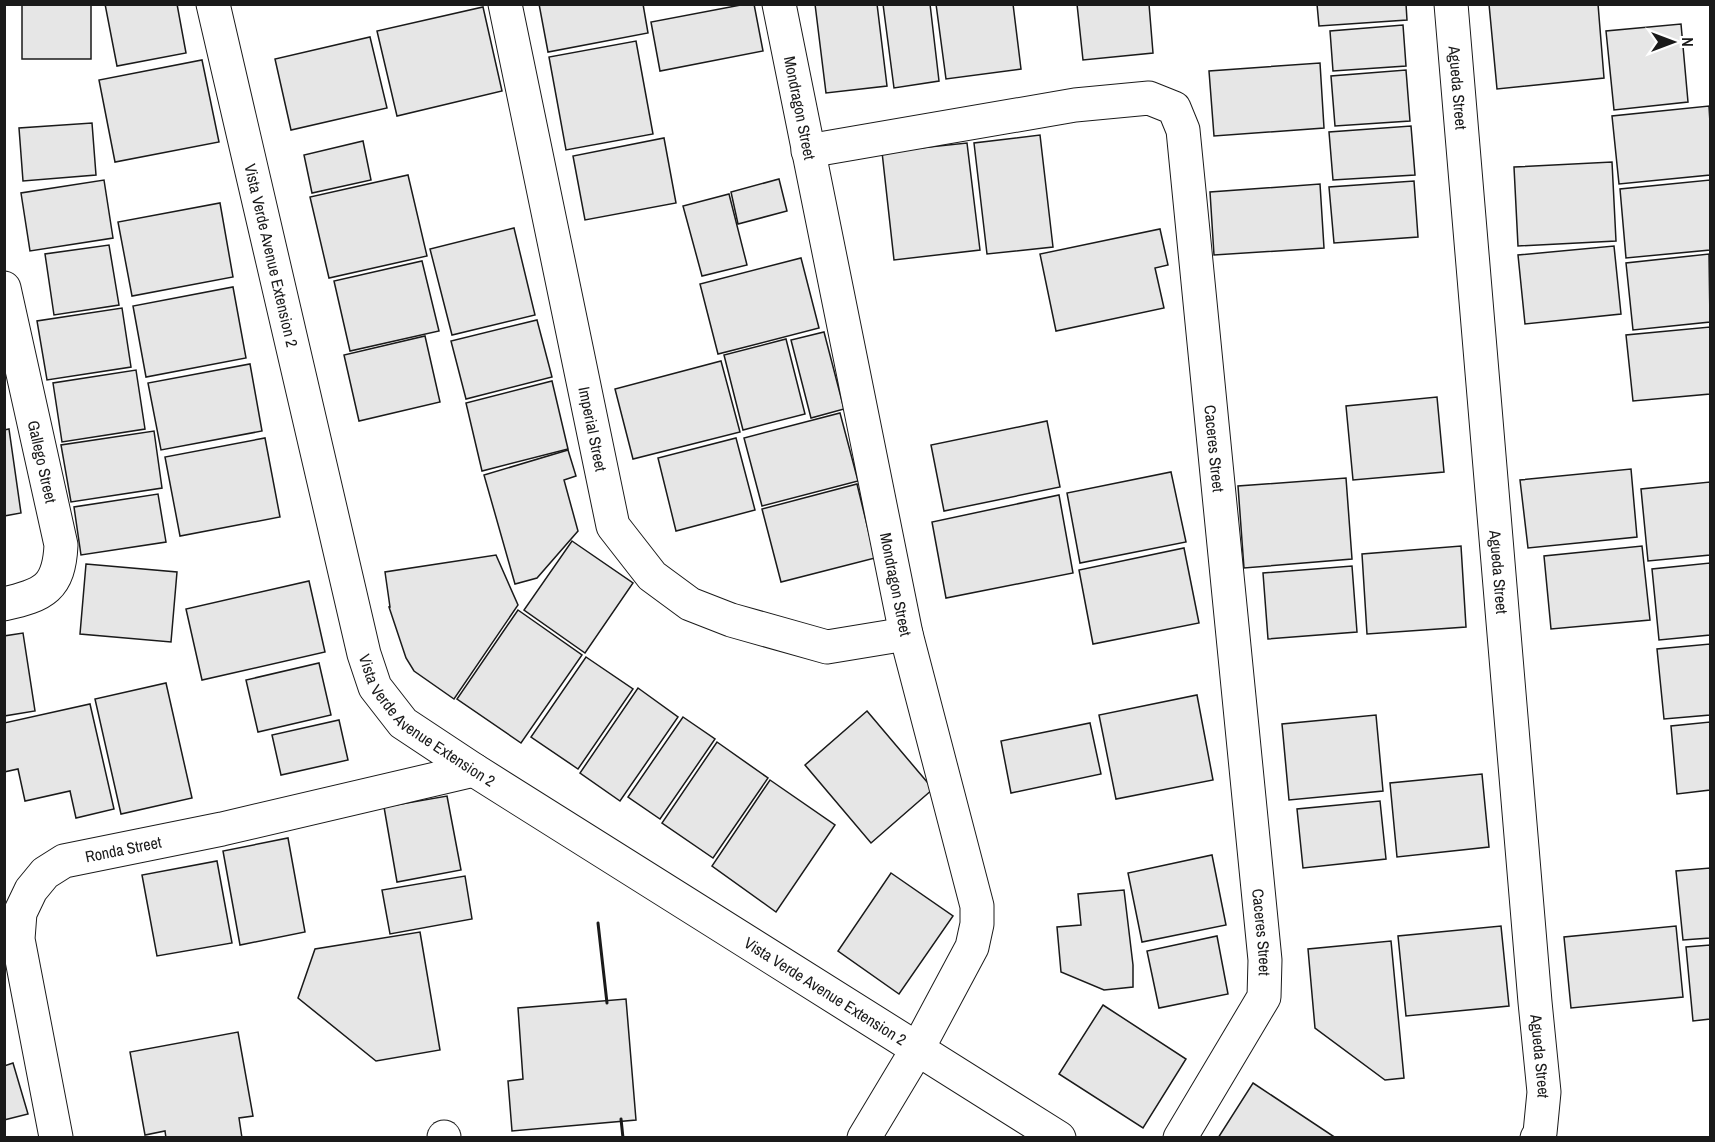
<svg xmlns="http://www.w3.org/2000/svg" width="1715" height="1142" viewBox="0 0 1715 1142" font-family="'Archivo Narrow',sans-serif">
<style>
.building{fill:#e6e6e6;stroke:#1a1a1a;stroke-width:1.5}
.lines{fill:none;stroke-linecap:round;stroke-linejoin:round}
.minor-casing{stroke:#1a1a1a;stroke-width:35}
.minor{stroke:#fff;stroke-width:33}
.wall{stroke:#1a1a1a;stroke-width:3}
.labels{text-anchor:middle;stroke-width:4.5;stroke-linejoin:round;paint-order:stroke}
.street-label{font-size:16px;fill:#1a1a1a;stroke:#fff}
</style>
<rect width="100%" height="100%" fill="#fff"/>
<!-- building -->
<g class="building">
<rect x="22" y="4" width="69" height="55"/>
<polygon points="105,4 177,4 186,53 117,66"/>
<polygon points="539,4 643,4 648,33 548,52"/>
<polygon points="746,4 754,4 763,51 660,71 651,22"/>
<polygon points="815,4 877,4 887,86 826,93"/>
<polygon points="883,4 930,4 939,81 894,88"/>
<polygon points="936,4 1013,4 1021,69 946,79"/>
<polygon points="1077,4 1149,4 1153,53 1083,60"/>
<polygon points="1317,4 1406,4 1407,20 1319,26"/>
<polygon points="1489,4 1598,4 1604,78 1497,89"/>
<polygon points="483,7 502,91 397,116 377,31"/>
<polygon points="1681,24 1688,102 1614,110 1606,31"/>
<polygon points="1403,25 1406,66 1333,71 1330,31"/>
<polygon points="370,37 387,108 291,130 275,59"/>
<polygon points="636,41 653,134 566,150 549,57"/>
<polygon points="202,60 219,142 115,162 99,80"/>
<polygon points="1320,63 1324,128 1214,136 1209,71"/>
<polygon points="1406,70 1410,121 1335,126 1331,76"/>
<polygon points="1709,106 1710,123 1710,175 1619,184 1612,116"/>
<polygon points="92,123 96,175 23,181 19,128"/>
<polygon points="1411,126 1415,175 1333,180 1329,132"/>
<polygon points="1040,135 1053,247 987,254 974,143"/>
<polygon points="664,138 676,203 585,220 573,156"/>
<polygon points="363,141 371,180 312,193 304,155"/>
<polygon points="967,143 980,250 894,260 882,152"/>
<polygon points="1612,162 1616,241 1518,246 1514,167"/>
<polygon points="408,175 427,256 329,278 310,197"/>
<polygon points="779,179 787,211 738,224 731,192"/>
<polygon points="104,180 113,238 30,251 21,193"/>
<polygon points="1710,180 1710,250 1626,258 1620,189"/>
<polygon points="1414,181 1418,237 1334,243 1329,187"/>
<polygon points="1320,184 1324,248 1214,255 1210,192"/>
<polygon points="729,194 747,265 702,276 683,206"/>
<polygon points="220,203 233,277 132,296 118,222"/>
<polygon points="514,228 535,315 452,335 430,249"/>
<polygon points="1160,229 1168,265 1155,268 1164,308 1056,331 1040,254"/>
<polygon points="109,245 119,305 54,315 45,254"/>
<polygon points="1614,246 1621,314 1525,324 1518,255"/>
<polygon points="1709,254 1710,322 1633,330 1626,263"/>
<polygon points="801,258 819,328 718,354 700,284"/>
<polygon points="422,261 439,331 350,351 334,281"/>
<polygon points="233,287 246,358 146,377 133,306"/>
<polygon points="122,308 131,367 47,380 37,321"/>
<polygon points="537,320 552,377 466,399 451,341"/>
<polygon points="1710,327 1710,394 1633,401 1626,335"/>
<polygon points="824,332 844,409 811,418 791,340"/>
<polygon points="425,336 440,402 359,421 344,355"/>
<polygon points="786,339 805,414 743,430 724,355"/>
<polygon points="721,361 740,432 633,459 615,389"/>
<polygon points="250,364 262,431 161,450 148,383"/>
<polygon points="136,370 145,429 62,442 53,383"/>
<polygon points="552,381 568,449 482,471 466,403"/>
<polygon points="1437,397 1444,472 1353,480 1346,406"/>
<polygon points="840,413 858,481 762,506 744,438"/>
<polygon points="1047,421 1060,487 944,511 931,445"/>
<polygon points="9,429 21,513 4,516 4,430"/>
<polygon points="154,431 162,488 71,502 61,445"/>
<polygon points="265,438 280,517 180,536 165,457"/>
<polygon points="736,438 755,510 676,531 658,458"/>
<polygon points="568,450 576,476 564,480 578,531 537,578 515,584 484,475"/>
<polygon points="1631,469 1637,537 1528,548 1520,480"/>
<polygon points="1171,472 1186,542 1080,563 1067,493"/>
<polygon points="1346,478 1352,559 1244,568 1238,486"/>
<polygon points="1710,482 1710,555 1648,561 1641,489"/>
<polygon points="857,484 875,558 781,582 762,509"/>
<polygon points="158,494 166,542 81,555 74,507"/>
<polygon points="1059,495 1073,573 946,598 932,522"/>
<polygon points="572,541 633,583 585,653 524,610"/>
<polygon points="1461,546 1466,627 1367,634 1362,554"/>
<polygon points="1642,546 1650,620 1551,629 1544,556"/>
<polygon points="1184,548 1199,623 1093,644 1079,570"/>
<polygon points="496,555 518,605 454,699 414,671 406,658 389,607 390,607 385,572"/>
<polygon points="1710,563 1710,635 1659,640 1652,569"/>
<polygon points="86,564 177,572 171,642 80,634"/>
<polygon points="1352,566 1357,632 1268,639 1263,573"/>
<polygon points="309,581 325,652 202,680 186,609"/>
<polygon points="518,610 582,655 521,743 457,699"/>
<polygon points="23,633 35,711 4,716 4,636"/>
<polygon points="1710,644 1710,715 1664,719 1657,649"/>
<polygon points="586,657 633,689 578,769 531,737"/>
<polygon points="319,663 331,715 258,732 246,680"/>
<polygon points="166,683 192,798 121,814 95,699"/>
<polygon points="638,688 678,717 620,801 580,773"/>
<polygon points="1197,695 1213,780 1116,799 1099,715"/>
<polygon points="90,704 114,809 76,818 70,791 25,801 18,769 4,772 4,723"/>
<polygon points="867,711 933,789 871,843 805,765"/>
<polygon points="1376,715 1383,791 1289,800 1282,724"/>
<polygon points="683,717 715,739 660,819 628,797"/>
<polygon points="339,720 348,760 281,775 272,735"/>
<polygon points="1710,722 1710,790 1677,794 1671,726"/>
<polygon points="1090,723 1101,774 1011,793 1001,741"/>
<polygon points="717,742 768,778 713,858 662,823"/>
<polygon points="1482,774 1489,847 1397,857 1390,783"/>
<polygon points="770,780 835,825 776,912 712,866"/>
<polygon points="447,796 461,870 397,882 384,807"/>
<polygon points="1380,801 1386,859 1303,868 1297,809"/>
<polygon points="288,838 305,932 240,945 223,851"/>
<polygon points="1212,855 1226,925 1142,942 1128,873"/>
<polygon points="217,861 232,943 157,956 142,875"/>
<polygon points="1710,868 1710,938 1683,940 1676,871"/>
<polygon points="891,873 953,916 899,994 838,951"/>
<polygon points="465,876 472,919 390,934 382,890"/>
<polygon points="1124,890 1133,965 1133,987 1104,990 1061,972 1057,927 1081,925 1078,894"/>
<polygon points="1501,926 1509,1006 1406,1016 1398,936"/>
<polygon points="1676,926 1683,997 1571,1008 1564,937"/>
<polygon points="420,932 440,1050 376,1061 298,998 315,949"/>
<polygon points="1217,936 1228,994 1159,1008 1147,951"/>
<polygon points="1391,941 1404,1078 1385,1080 1315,1028 1308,949"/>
<polygon points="1710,945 1710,1019 1693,1021 1686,947"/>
<polygon points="626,999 636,1120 512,1131 508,1081 523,1079 518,1008"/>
<polygon points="1103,1005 1186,1059 1143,1128 1059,1074"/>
<polygon points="238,1032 253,1116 239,1118 242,1138 166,1138 165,1131 145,1135 130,1052"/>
<polygon points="13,1063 28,1114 4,1120 4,1066"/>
<polygon points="1253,1083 1336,1138 1218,1138"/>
</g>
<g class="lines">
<defs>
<g id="minor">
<path id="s1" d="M213 4 364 654 375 687 403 723 474 770 1059 1138"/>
<path id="s2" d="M505 4 613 526 652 576 690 604 731 620 827 647 906 634"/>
<path id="s3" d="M779 4 906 634 977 906V924L972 947 918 1048 864 1138"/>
<path id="s4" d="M1451 4 1535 1002 1544 1092 1540 1133 1537 1138"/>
<path id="s5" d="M808 151 1075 105 1149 98 1174 108 1183 130 1265 960 1264 997 1180 1138"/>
<path id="s6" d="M4 288 61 545C59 588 44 595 4 604"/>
<path id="s7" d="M56 1137 18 939 20 913 31 890 45 873 64 861 222 829 474 770"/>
<polyline points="444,1137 444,1138"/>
</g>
</defs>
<!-- minor casing -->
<use href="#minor" class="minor-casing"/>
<!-- minor -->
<use href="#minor" class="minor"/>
<!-- wall -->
<g class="wall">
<polyline points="598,923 607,1003"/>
<polyline points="621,1119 623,1138"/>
</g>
</g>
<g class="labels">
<!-- street labels -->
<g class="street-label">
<text dy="6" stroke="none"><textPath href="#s4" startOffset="84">Agueda Street</textPath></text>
<text dy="6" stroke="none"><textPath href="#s3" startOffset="106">Mondragon Street</textPath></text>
<text dy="6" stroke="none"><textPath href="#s1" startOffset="258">Vista Verde Avenue Extension 2</textPath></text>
<text dy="6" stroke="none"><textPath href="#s2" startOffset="434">Imperial Street</textPath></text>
<text dy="6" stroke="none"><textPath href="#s5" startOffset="716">Caceres Street</textPath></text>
<text dy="6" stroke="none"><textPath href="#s6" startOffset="178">Gallego Street</textPath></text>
<text dy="6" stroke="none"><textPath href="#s4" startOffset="570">Agueda Street</textPath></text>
<text dy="6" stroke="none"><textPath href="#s3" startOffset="592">Mondragon Street</textPath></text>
<text dy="6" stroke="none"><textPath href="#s1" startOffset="762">Vista Verde Avenue Extension 2</textPath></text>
<text dy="6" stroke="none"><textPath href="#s7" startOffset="358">Ronda Street</textPath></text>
<text dy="6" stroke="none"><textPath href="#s5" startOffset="1202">Caceres Street</textPath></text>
<text dy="6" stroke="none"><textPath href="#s1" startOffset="1248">Vista Verde Avenue Extension 2</textPath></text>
<text dy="6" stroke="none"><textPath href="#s4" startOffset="1056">Agueda Street</textPath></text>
</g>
</g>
<!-- border -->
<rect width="1715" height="1142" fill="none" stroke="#1a1a1a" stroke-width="12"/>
<!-- north arrow -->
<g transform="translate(1673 42) rotate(90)" stroke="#ffffff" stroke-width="4.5" paint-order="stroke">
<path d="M0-4.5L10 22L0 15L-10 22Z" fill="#1a1a1a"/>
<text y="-9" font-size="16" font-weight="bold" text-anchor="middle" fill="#1a1a1a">N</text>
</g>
</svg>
